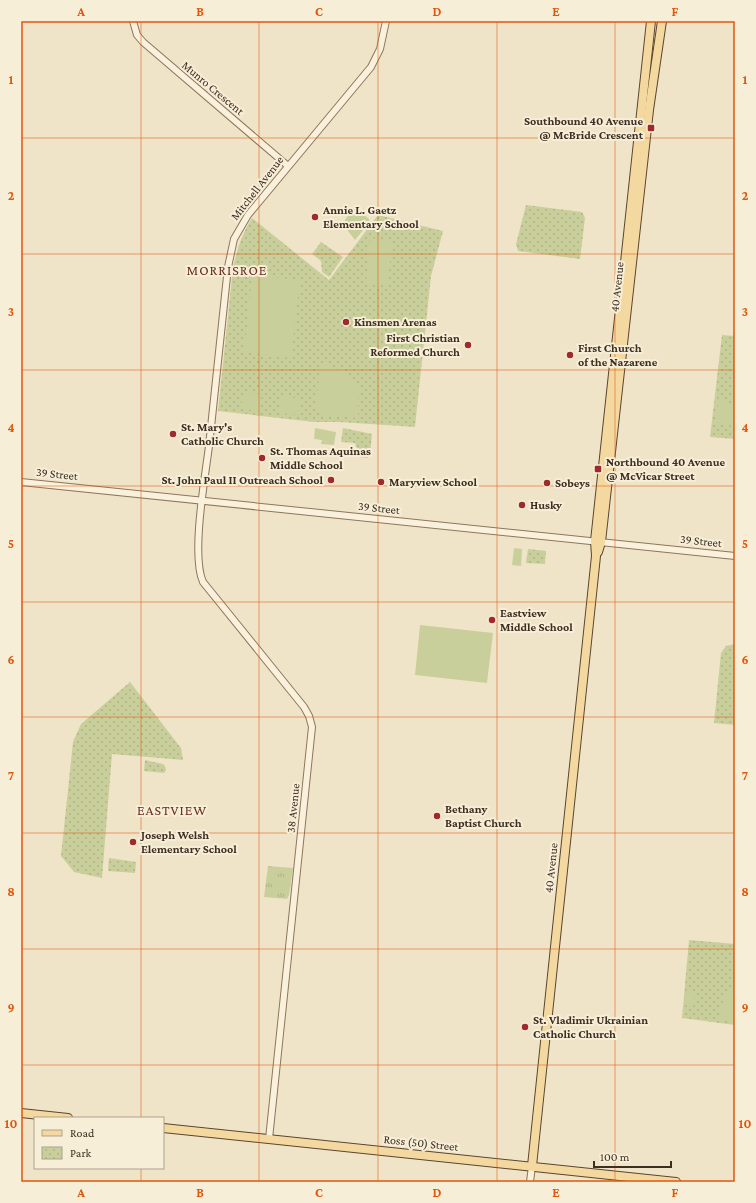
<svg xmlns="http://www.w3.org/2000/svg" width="756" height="1203" viewBox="0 0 756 1203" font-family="'Crimson Pro',serif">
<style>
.grass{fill:url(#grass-tufts)}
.park{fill:url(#park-dots)}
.garden{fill:#c9cf9b}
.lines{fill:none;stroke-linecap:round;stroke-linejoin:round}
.minor-casing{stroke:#8d765c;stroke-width:8}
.major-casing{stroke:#5b4430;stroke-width:10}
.minor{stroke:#faf1dc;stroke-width:6}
.major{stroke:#f3d9a0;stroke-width:8}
.grid{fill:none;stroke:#df570d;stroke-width:1;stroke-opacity:0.55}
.poi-dot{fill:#9e2a2b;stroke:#f7eed8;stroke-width:1.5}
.labels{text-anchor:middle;stroke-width:4;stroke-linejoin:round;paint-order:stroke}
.street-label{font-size:12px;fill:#3d2e20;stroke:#f7eed8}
.poi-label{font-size:12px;font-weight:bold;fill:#3d2e20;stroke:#f7eed8;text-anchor:start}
.quarter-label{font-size:14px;letter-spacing:1px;fill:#6b2e1e;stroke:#f7eed8}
.neatline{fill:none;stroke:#df570d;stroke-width:1.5}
.grid-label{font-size:13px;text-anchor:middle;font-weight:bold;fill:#df570d}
</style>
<defs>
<pattern id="grass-tufts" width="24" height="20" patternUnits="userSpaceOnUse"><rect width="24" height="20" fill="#c9cf9b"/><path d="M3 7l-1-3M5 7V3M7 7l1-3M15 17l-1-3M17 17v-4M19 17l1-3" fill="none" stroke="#aeb285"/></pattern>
<pattern id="park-dots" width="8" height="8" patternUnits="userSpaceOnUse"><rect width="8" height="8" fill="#c9cf9b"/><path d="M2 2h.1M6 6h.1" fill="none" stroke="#aeb285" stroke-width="1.8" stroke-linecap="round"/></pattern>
</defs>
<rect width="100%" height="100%" fill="#f0e4c8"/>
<!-- grass -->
<polygon class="grass" points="268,866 293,868 289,895 287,899 264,897"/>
<!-- park -->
<g class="park">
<polygon points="526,205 582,212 585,218 580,259 518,251 516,244"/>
<path d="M378 215 443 231 431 276 415 427 340 422H314L218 411 233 268C237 249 242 234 252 218L329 280Z"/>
<polygon points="321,242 343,257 329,277 322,272 321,261 312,254"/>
<polygon points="722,335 735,336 735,439 710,437"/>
<polygon points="343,428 372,434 370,455 367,458 360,457 355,443 341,442"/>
<polygon points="528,549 546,551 545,564 526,563"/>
<polygon points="735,644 735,725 714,723 721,653 726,646"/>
<polygon points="130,682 181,748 183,760 112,754 102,878 74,872 61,856 73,742 81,724"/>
<path d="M145 760 163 764C166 767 167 770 164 773L144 771Z"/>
<polygon points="109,858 136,862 135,873 108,871"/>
<polygon points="689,940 735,944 735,1025 682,1018"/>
</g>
<!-- garden -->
<g class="garden">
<polygon points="354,207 369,219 369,223 355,240 348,231 345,220"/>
<polygon points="370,238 392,240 388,286 366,283"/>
<polygon points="252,275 300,280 291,358 244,352"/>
<polygon points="320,363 347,373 359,385 358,418 322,415 316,410"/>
<polygon points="735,374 735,426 721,424 716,422 719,394 732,405"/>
<polygon points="243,393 262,394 259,411 241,409"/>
<polygon points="282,396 300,399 298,415 280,413"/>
<polygon points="315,428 336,432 334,445 321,444 322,440 314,439"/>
<polygon points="514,548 522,549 521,566 512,565"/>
<polygon points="420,625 493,633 487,683 415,675"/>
<path d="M735 989V1022L720 1020C721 1006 722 995 735 989Z"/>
<polygon points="686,990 695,991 694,1006 684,1005"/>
</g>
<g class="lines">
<defs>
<g id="minor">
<polyline points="133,21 137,35 143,42 288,166"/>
<polyline points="21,482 735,556"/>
<path d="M269 1139 312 727 309 716 304 707 203 582C191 555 205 478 209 446 215 386 222 327 228 267L234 239 248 215 371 67 380 49 386 21"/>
<polyline points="530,1182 532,1166"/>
</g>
<g id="major">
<polyline points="598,552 601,542 649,110 662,21"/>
<polyline points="21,1113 68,1118"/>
<polyline points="163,1128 676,1182"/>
<polyline points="532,1166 596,556 595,541 651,21"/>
</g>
</defs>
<!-- minor casing -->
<use href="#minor" class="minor-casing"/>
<!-- major casing -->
<use href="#major" class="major-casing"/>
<!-- minor -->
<use href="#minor" class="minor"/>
<!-- major -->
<use href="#major" class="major"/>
</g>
<!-- grid -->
<path class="grid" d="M141 21V1118M259 21V1182M378 21V1182M497 21V1182M615 21V1182M21 138H735M21 254H735M21 370H735M21 486H735M21 602H735M21 717H735M21 833H735M21 949H735M21 1065H735M141 1168V1182"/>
<!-- markers -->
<g class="poi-dot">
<rect x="647" y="124" width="8" height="8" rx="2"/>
<circle cx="315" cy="217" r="4"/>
<circle cx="346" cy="322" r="4"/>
<circle cx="468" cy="345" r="4"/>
<circle cx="570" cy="355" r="4"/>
<circle cx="173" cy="434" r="4"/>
<circle cx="262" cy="458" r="4"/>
<rect x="594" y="465" width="8" height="8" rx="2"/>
<circle cx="331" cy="480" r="4"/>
<circle cx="381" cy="482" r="4"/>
<circle cx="547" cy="483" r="4"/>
<circle cx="522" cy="505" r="4"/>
<circle cx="492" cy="620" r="4"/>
<circle cx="437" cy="816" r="4"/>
<circle cx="133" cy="842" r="4"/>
<circle cx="525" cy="1027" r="4"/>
</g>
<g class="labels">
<!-- street labels -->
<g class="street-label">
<text transform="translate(213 88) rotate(40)" y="4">Munro Crescent</text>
<text transform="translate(257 188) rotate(-52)" y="4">Mitchell Avenue</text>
<text transform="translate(617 287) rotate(-84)" y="4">40 Avenue</text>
<text transform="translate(57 474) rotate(6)" y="4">39 Street</text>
<text transform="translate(379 508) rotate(6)" y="4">39 Street</text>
<text transform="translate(701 541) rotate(6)" y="4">39 Street</text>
<text transform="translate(293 808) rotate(-84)" y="4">38 Avenue</text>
<text transform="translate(551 868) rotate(-84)" y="4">40 Avenue</text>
<text transform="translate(421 1143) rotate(6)" y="4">Ross (50) Street</text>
</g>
<!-- poi labels -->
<g class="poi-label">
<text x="643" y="125" text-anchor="end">Southbound 40 Avenue<tspan x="643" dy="14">@ McBride Crescent</tspan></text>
<text x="323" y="214">Annie L. Gaetz<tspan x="323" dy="14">Elementary School</tspan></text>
<text x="354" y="326">Kinsmen Arenas</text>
<text x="460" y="342" text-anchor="end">First Christian<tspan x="460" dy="14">Reformed Church</tspan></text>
<text x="578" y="352">First Church<tspan x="578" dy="14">of the Nazarene</tspan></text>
<text x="181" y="431">St. Mary's<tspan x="181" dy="14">Catholic Church</tspan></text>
<text x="270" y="455">St. Thomas Aquinas<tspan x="270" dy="14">Middle School</tspan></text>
<text x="606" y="466">Northbound 40 Avenue<tspan x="606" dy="14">@ McVicar Street</tspan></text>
<text x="323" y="484" text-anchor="end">St. John Paul II Outreach School</text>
<text x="389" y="486">Maryview School</text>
<text x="555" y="487">Sobeys</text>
<text x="530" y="509">Husky</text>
<text x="500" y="617">Eastview<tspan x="500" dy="14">Middle School</tspan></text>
<text x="445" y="813">Bethany<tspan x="445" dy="14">Baptist Church</tspan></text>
<text x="141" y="839">Joseph Welsh<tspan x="141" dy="14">Elementary School</tspan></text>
<text x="533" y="1024">St. Vladimir Ukrainian<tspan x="533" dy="14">Catholic Church</tspan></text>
</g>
<!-- quarter labels -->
<g class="quarter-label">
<text x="227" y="275">MORRISROE</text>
<text x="172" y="815">EASTVIEW</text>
</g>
</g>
<!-- border -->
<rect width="756" height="1203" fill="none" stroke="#f7eed8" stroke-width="44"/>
<!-- legend -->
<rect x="34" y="1117" width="130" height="52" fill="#f7eed8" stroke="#ada18e"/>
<rect x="42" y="1130" width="20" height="6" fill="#f3d9a0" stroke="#ada18e"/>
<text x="70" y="1137" font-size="12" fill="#3d2e20">Road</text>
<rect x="42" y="1147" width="20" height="12" fill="url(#park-dots)" stroke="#ada18e"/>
<text x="70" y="1157" font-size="12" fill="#3d2e20">Park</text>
<!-- scale -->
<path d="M594 1161v6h77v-6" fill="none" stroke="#3d2e20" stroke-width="2"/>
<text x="600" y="1161" font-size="12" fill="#3d2e20" stroke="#f7eed8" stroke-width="3" paint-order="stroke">100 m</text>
<rect x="22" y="22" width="712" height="1159" class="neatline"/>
<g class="grid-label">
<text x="81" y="16">A</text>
<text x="200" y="16">B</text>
<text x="319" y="16">C</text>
<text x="437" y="16">D</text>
<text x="556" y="16">E</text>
<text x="675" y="16">F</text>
<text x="11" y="84">1</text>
<text x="745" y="84">1</text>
<text x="11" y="200">2</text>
<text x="745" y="200">2</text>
<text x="11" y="316">3</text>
<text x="745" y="316">3</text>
<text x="11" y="432">4</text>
<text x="745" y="432">4</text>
<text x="11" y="548">5</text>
<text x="745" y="548">5</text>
<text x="11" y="664">6</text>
<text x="745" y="664">6</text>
<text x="11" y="780">7</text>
<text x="745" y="780">7</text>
<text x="11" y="896">8</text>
<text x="745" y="896">8</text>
<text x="11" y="1012">9</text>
<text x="745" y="1012">9</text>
<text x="11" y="1128">10</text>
<text x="745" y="1128">10</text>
<text x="81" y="1197">A</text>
<text x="200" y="1197">B</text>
<text x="319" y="1197">C</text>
<text x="437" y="1197">D</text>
<text x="556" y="1197">E</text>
<text x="675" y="1197">F</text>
</g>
</svg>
